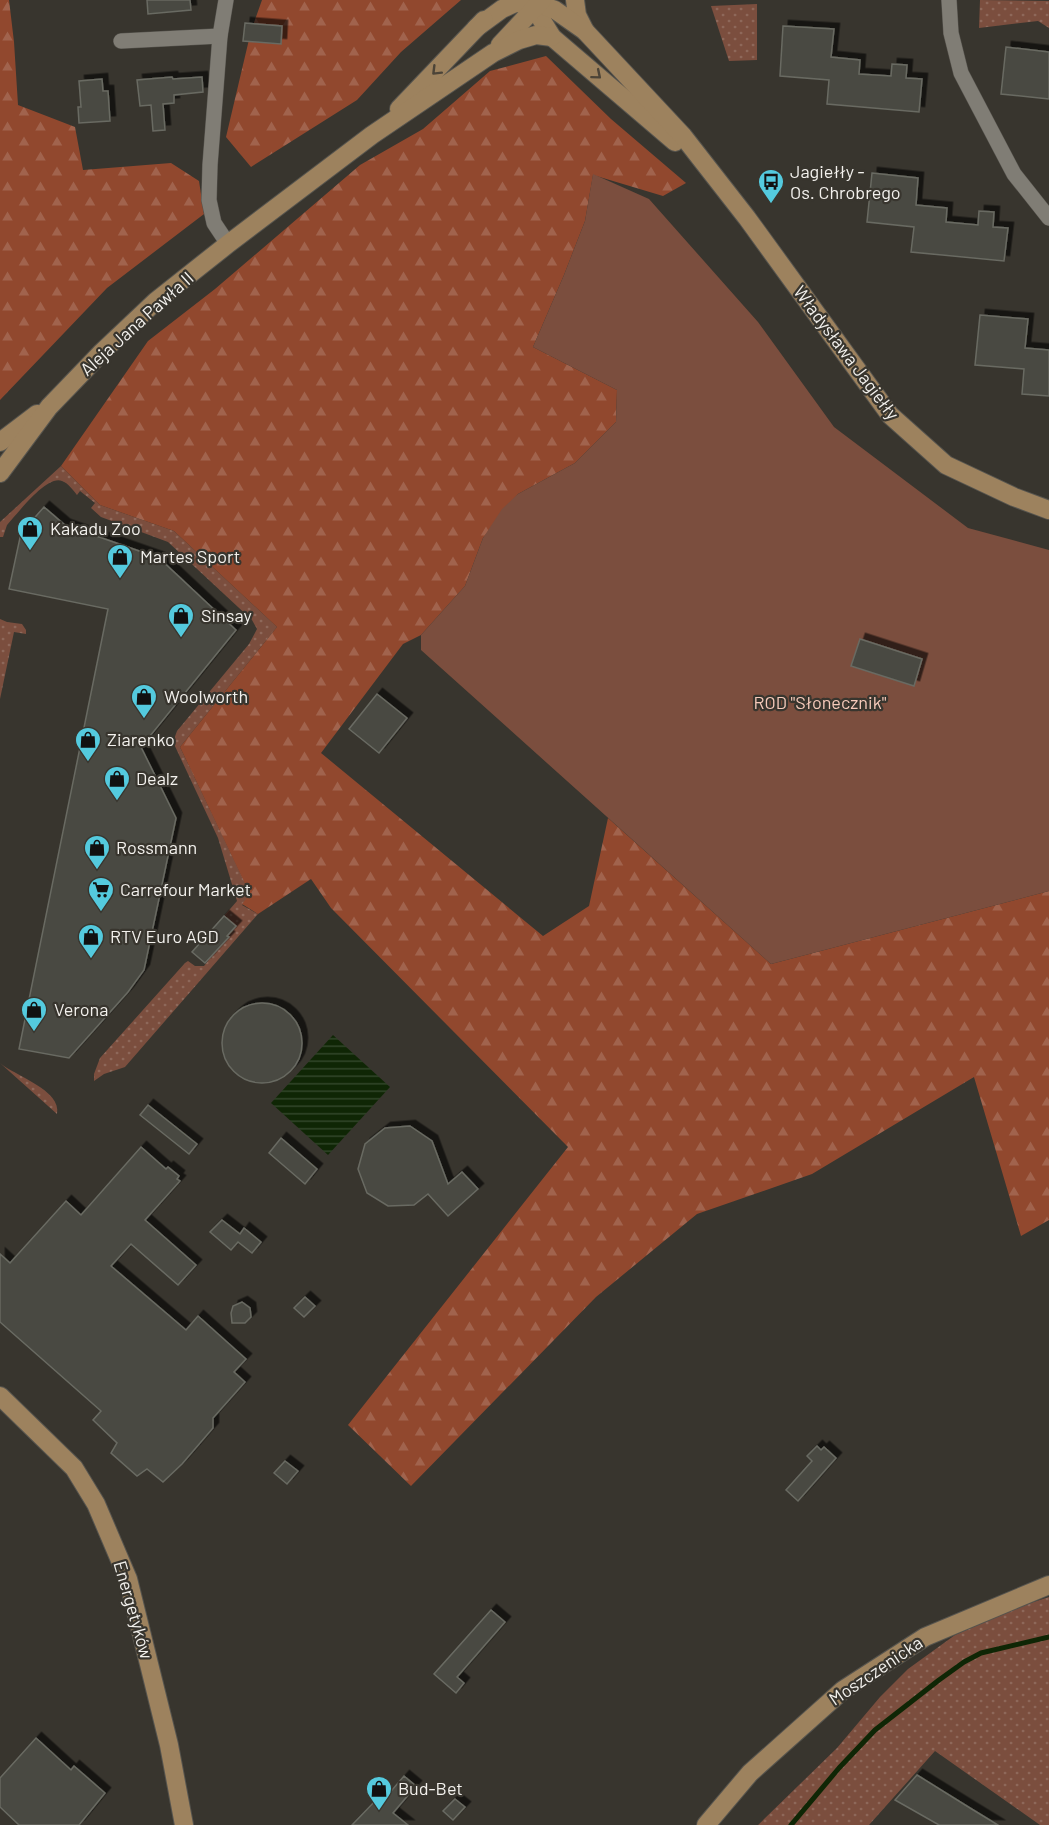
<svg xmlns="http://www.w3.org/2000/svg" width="1049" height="1825" viewBox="0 0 1049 1825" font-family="Barlow,sans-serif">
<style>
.grass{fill:url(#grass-dots)}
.forest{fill:url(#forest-firs)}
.garden{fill:#7b4e3e}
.water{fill:url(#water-rules)}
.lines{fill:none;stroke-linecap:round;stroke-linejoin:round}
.stream{stroke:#0f2605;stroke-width:5}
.building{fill:#494a42;stroke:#696a62;stroke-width:1.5;filter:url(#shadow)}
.street-casing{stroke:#56544e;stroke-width:16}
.secondary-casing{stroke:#56544e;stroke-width:20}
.street{stroke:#807d75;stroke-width:15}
.secondary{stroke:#9d825e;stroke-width:18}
.oneway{stroke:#4c4438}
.labels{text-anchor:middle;stroke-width:4.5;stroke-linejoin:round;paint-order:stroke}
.poi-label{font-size:18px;fill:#f3f1ed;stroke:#38352e;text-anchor:start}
.street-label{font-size:18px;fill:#f3f1ed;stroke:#38352e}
.park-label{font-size:18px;fill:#f7cbbb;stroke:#38352e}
</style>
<defs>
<pattern id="grass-dots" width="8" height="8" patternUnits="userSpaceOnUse" patternTransform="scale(1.5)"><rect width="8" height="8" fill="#7b4e3e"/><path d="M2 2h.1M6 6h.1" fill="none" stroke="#8e685a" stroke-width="1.8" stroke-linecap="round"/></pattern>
<pattern id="forest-firs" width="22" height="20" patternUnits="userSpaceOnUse" patternTransform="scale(1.5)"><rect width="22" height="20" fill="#91482e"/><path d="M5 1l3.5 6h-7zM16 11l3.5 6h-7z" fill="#a1634d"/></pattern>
<pattern id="water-rules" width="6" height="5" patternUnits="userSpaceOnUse" patternTransform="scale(1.5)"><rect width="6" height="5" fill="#0f2605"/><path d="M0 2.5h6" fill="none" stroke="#32462a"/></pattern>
<filter id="shadow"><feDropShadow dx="5.5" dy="-5.5" stdDeviation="0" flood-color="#0009"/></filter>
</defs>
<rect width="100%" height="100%" fill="#38352e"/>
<!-- grass -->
<g class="grass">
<polygon points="980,0 1049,1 1049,28 1038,21 979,28"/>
<polygon points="757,4 757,60 729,61 711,6"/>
<path d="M61 466 100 505 174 531 277 627 180 747 251 895 242 905 258 914 125 1067 104 1074 94 1081V1074L100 1058 185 963 188 961 195 966H204L235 927 224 916 237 901 218 838 173 742 177 731 249 644 257 629 252 620 168 542 101 517 91 508 95 503 80 491 77 495C73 490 68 483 62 481 48 475 22 508 13 518L7 525 3 537H0V522Z"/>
<polygon points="0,619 7,622 22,624 26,630 26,634 14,632 0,699"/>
<path d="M0 1063C15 1076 62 1090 57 1114Z"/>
<polygon points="1049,1597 1049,1825 1040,1825 935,1751 869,1825 758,1825 837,1748 880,1697 908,1669 955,1635 1018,1607"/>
</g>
<!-- forest -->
<g class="forest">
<polygon points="0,0 9,0 14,42 18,105 75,127 83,170 171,163 199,181 204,214 107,288 0,400"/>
<polygon points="262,0 461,0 401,52 357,100 251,167 226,137 251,31"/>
<polygon points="546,56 611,119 686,183 663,196 593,175 585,221 564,275 533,347 617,390 616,422 575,463 518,494 483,538 465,586 421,635 403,644 321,753 543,936 589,906 608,818 771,964 1049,891 1049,1220 1021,1236 974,1077 812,1174 697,1214 596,1297 411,1486 348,1425 568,1147 331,908 311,879 258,914 242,904 250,894 180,747 277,627 174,531 100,505 61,466 148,341 215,289 360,165 423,129 490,71"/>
</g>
<!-- garden -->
<polygon class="garden" points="593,174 649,199 758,322 834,427 968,528 1049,550 1049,891 771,964 421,650 421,635 465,586 483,538 502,509 518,494 575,463 616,422 617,390 533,347 564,275 585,221"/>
<!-- water -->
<polygon class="water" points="333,1035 390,1087 328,1155 271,1103"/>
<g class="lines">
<!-- stream -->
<polyline class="stream" points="791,1825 839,1768 875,1730 939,1680 964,1662 981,1653 1049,1637"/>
</g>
<!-- building -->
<g class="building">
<polygon points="147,0 190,0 191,10 148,14"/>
<polygon points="245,23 282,26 281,44 243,41"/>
<polygon points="783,26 834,29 831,57 860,60 859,74 891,76 892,64 907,65 906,78 922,79 919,112 827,104 829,80 780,76"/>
<polygon points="1006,47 1049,52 1049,99 1001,94"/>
<polygon points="172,77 173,79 202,77 203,92 174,95 174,103 163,104 165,130 153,131 151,105 140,106 137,80"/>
<polygon points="102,79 103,91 108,91 110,121 79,123 78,107 81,107 79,81"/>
<polygon points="872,173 918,178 916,205 947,208 946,222 978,225 979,211 994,212 993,227 1008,228 1004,261 911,252 914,227 867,222"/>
<polygon points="980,315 1028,319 1025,348 1049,350 1049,396 1022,394 1024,369 975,365"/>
<polygon points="44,507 65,525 159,558 236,630 141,747 176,818 144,970 128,992 69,1058 19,1049 108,609 9,589 21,533"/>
<polygon points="860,639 922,659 914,686 851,666"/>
<polygon points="377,694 407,718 379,753 349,729"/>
<polygon points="224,916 236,926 227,936 229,937 205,963 192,952"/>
<circle cx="262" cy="1043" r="40"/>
<polygon points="148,1105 197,1144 189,1154 140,1115"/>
<polygon points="410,1126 432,1141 448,1184 462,1172 478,1189 448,1216 428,1194 414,1205 388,1206 367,1193 358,1169 365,1144 385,1128"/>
<polygon points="281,1138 317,1169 305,1184 269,1153"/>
<polygon points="141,1147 166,1169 168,1167 179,1176 177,1179 180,1181 145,1220 196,1265 178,1285 131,1244 111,1266 186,1330 198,1316 246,1359 234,1372 245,1382 213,1418 213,1428 182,1464 163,1482 147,1469 137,1476 111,1453 117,1443 93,1420 101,1411 0,1322 0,1254 10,1263 66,1201 81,1215"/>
<polygon points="222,1220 240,1234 244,1228 261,1242 252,1253 238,1242 231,1250 210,1232"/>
<polygon points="305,1297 315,1306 304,1317 294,1308"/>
<polygon points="242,1302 250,1308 251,1317 245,1323 232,1323 231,1313 233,1306"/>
<polygon points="817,1446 821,1450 824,1447 836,1458 798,1501 786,1490 812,1461 807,1456"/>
<polygon points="285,1461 298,1471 287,1484 274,1473"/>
<polygon points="491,1610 505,1622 457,1677 464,1683 456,1693 434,1674"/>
<polygon points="36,1738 71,1770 74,1766 105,1793 79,1825 19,1825 0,1807 0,1778"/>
<polygon points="917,1775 970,1808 998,1825 939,1825 895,1800"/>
<polygon points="404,1776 416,1786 393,1813 408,1825 352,1825 377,1799 381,1803"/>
<polygon points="455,1799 465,1807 453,1820 443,1811"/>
</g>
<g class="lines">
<defs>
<g id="street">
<polyline points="226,0 220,36 210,165 209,200 214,223 228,244"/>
<polyline points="949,0 951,33 961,73 1014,174 1049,218"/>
<polyline points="121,41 220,36"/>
</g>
<g id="secondary">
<polyline points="539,0 541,19 552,37 675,142"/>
<polyline points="575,0 577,15 585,31"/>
<polyline points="476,28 502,9 515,3 539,4 555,10 585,31 683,136 747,218 890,415 946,465 1014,497 1049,510"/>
<polyline points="500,45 542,0"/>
<polyline points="399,109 484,20"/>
<polyline points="0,442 37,414"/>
<polyline points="0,473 49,407 102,352 156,301 228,244 372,135 493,53 519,40 536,35 552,37"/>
<polyline points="0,1396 74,1468 96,1504 128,1579 169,1745 184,1825"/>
<polyline points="706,1825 750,1773 843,1690 925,1637 1049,1585"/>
</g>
</defs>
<!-- street casing -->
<use href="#street" class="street-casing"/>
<!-- secondary casing -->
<use href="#secondary" class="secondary-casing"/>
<!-- street -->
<use href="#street" class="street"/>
<!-- secondary -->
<use href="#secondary" class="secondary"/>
</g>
<!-- one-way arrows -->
<defs><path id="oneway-chevron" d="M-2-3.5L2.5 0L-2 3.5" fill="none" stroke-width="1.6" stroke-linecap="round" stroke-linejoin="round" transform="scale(1.5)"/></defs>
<g class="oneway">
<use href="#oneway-chevron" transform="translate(436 71) rotate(135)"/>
<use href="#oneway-chevron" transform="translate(597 75) rotate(40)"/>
</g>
<!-- icons -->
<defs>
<symbol id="bus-pin" viewBox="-11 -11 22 30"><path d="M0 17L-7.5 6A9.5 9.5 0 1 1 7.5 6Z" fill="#54cade" stroke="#38352e"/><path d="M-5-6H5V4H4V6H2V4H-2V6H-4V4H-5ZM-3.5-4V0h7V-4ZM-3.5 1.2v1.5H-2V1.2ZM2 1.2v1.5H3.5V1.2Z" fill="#111"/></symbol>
<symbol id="shop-pin" viewBox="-11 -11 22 30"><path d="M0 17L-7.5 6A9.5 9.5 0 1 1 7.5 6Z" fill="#54cade" stroke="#38352e"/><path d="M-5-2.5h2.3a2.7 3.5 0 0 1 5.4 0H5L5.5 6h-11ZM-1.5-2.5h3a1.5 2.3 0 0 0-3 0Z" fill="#111"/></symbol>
<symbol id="supermarket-pin" viewBox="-11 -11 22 30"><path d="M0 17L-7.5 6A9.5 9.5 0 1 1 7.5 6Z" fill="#54cade" stroke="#38352e"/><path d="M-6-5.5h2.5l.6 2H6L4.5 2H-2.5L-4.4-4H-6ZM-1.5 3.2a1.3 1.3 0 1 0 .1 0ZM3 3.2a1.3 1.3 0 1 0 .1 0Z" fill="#111"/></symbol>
</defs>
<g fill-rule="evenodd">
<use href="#bus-pin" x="756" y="167" width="30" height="40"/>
<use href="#shop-pin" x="15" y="514" width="30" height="40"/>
<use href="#shop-pin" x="105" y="542" width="30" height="40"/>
<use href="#shop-pin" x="166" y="601" width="30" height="40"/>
<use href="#shop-pin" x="129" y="682" width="30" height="40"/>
<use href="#shop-pin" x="73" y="725" width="30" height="40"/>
<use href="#shop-pin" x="102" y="764" width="30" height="40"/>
<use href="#shop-pin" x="82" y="833" width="30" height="40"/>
<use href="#supermarket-pin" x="86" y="875" width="30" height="40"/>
<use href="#shop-pin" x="76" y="922" width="30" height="40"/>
<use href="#shop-pin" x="19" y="995" width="30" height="40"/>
<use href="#shop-pin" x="364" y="1774" width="30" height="40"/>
</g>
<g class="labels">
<!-- poi labels -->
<g class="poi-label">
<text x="790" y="178">Jagiełły -<tspan x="790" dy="21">Os. Chrobrego</tspan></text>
<text x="50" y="535">Kakadu Zoo</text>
<text x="140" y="563">Martes Sport</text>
<text x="201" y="622">Sinsay</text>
<text x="164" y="703">Woolworth</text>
<text x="107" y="746">Ziarenko</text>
<text x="136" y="785">Dealz</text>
<text x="116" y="854">Rossmann</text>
<text x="120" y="896">Carrefour Market</text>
<text x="110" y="943">RTV Euro AGD</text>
<text x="54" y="1016">Verona</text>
<text x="398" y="1795">Bud-Bet</text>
</g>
<!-- street labels -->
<g class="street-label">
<text transform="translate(137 324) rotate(-42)" y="6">Aleja Jana Pawła II</text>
<text transform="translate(846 353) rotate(53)" y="6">Władysława Jagiełły</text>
<text transform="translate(133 1610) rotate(74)" y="6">Energetyków</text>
<text transform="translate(876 1671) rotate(-34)" y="6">Moszczenicka</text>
</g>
<!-- park labels -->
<g class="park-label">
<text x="820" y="709">ROD "Słonecznik"</text>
</g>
</g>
</svg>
